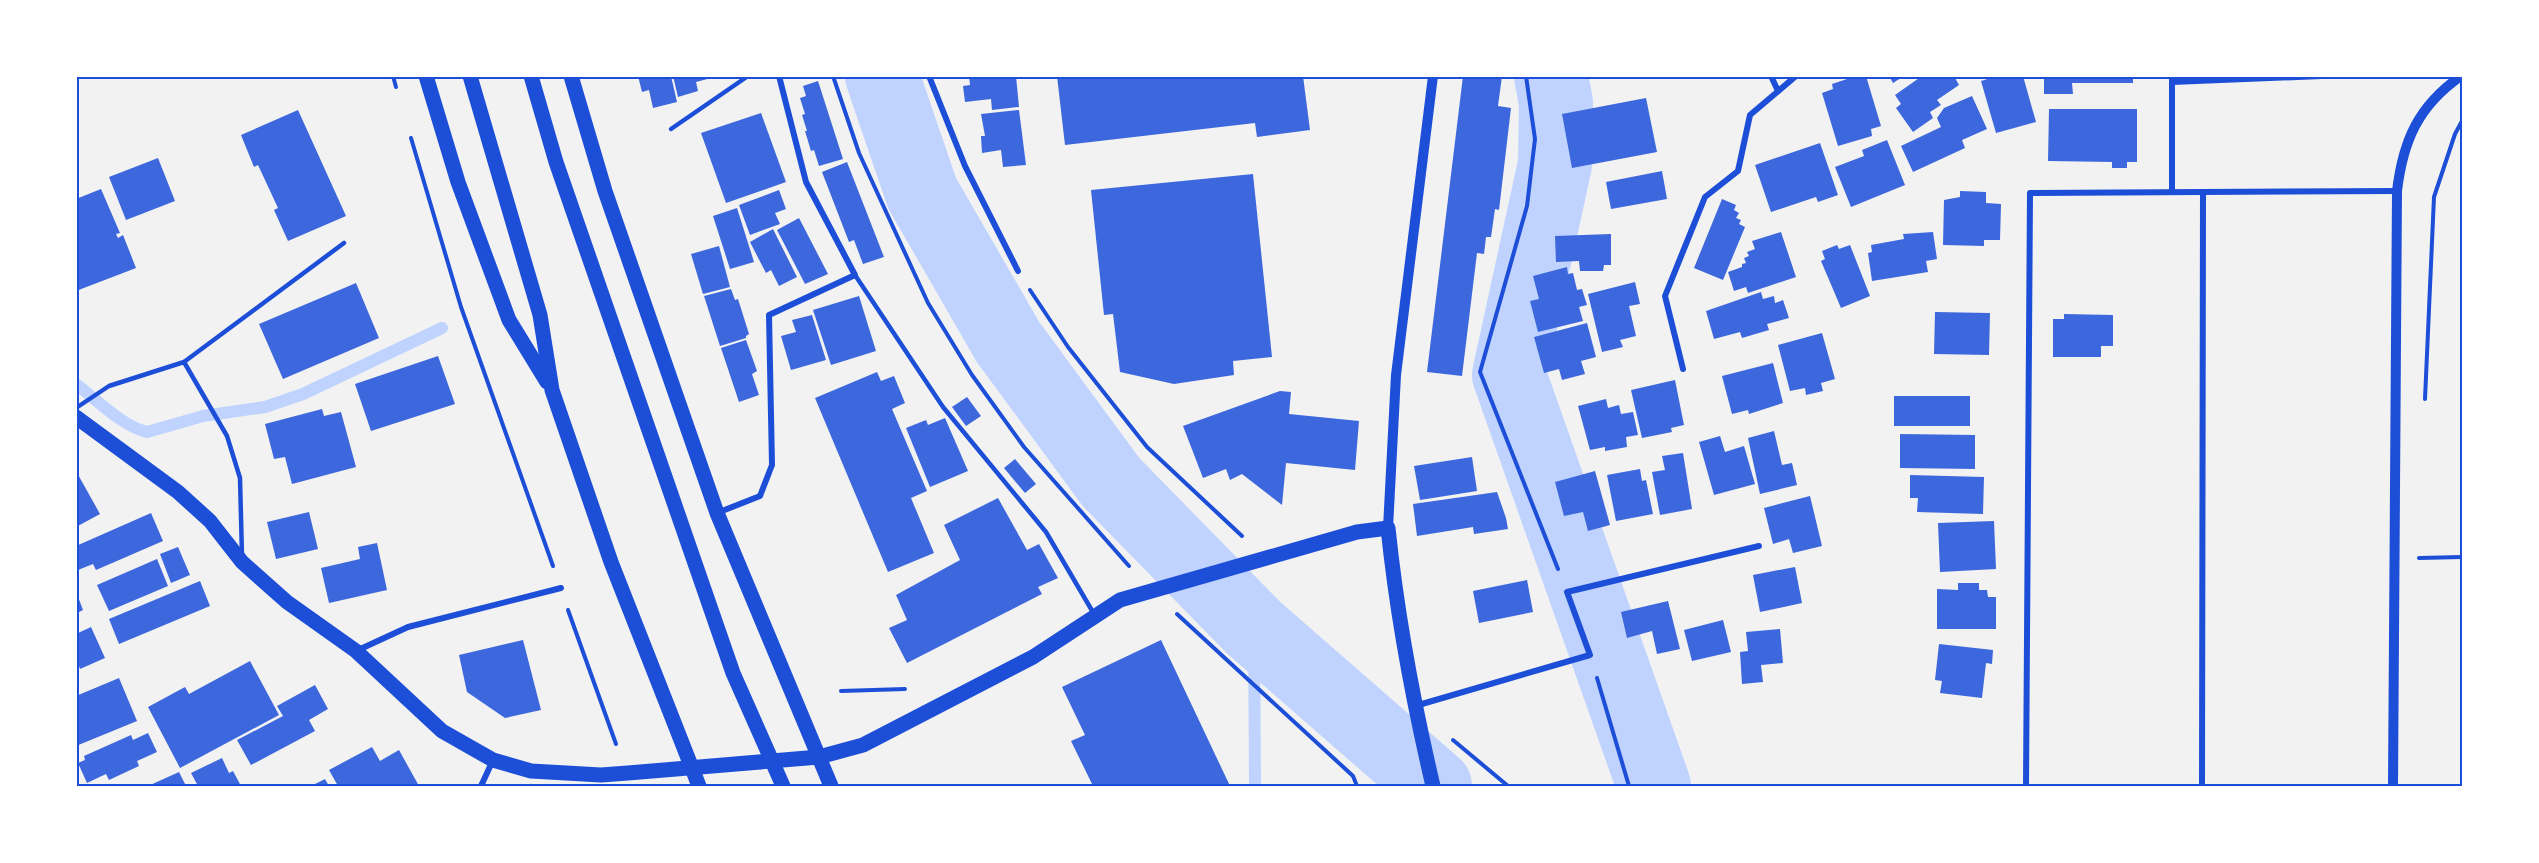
<svg xmlns="http://www.w3.org/2000/svg" width="2539" height="863" viewBox="0 0 2539 863" font-family="Quicksand,sans-serif">
<style>
.lines{fill:none;stroke-linecap:round;stroke-linejoin:round}
.stream{stroke:#bfd3fe;stroke-width:12}
.river{stroke:#bfd3fe;stroke-width:74}
.building{fill:#3d67dc}
.path{stroke:#1d4ed8;stroke-width:4}
.service{stroke:#1d4ed8;stroke-width:4.5}
.minor{stroke:#1d4ed8;stroke-width:6}
.tertiary{stroke:#1d4ed8;stroke-width:10}
.primary{stroke:#1d4ed8;stroke-width:15}
.neatline{fill:none;stroke:#1d4ed8;stroke-width:2}
</style>
<rect width="100%" height="100%" fill="#f2f2f2"/>
<g class="lines">
<!-- stream -->
<g class="stream">
<path d="M76 384C97 400 122 426 147 432L203 416 265 407 303 394 442 328"/>
<polyline points="1254,628 1255,786"/>
</g>
<!-- river -->
<g class="river">
<polyline points="882,76 922,193 1008,342 1111,482 1254,628 1435,786"/>
<polyline points="1551,76 1556,103 1555,164 1509,375 1654,786"/>
</g>
</g>
<!-- building -->
<g class="building">
<polygon points="638,76 671,76 677,102 653,108 649,90 642,92"/>
<polygon points="673,76 714,76 715,77 696,82 698,91 678,97"/>
<polygon points="969,76 1016,76 1019,107 992,110 991,99 965,102 963,86 970,85"/>
<polygon points="1057,76 1251,76 1251,79 1303,76 1310,130 1257,137 1255,123 1065,145"/>
<polygon points="1463,76 1502,76 1498,106 1511,108 1499,210 1495,209 1491,237 1486,237 1484,254 1477,253 1462,376 1427,372"/>
<polygon points="1856,76 1866,76 1881,126 1871,129 1872,136 1838,146 1822,93 1833,89 1832,84"/>
<polygon points="1889,76 1904,76 1893,83"/>
<polygon points="1922,76 1954,76 1959,85 1937,100 1941,105 1930,112 1933,118 1913,132 1896,108 1901,104 1895,95"/>
<polygon points="1997,76 2023,76 2036,122 1996,133 1981,81"/>
<polygon points="2044,76 2133,76 2133,83 2072,83 2073,94 2044,94"/>
<polygon points="818,81 843,159 819,166 814,150 811,151 805,131 807,131 802,115 805,114 800,98 806,96 803,86"/>
<polygon points="1972,96 1987,129 1962,140 1965,148 1913,172 1901,146 1941,127 1937,118 1944,108"/>
<polygon points="1646,98 1657,152 1572,168 1562,114"/>
<polygon points="2049,109 2137,109 2137,162 2127,162 2127,168 2112,168 2112,162 2048,161"/>
<polygon points="298,110 346,216 288,241 274,210 278,208 258,165 254,167 241,135"/>
<polygon points="1019,110 1026,165 1003,167 1001,150 982,153 981,136 985,136 981,114"/>
<polygon points="761,113 786,182 726,203 701,133"/>
<polygon points="1887,140 1905,185 1851,207 1835,167 1864,156 1862,150"/>
<polygon points="1820,143 1838,195 1818,202 1816,197 1771,212 1755,165"/>
<polygon points="158,158 175,201 126,220 109,177"/>
<polygon points="847,162 884,257 863,264 854,240 849,242 822,172"/>
<polygon points="1662,171 1667,199 1611,209 1606,182"/>
<polygon points="1253,174 1272,357 1233,361 1234,375 1174,384 1120,372 1113,314 1104,315 1091,190"/>
<polygon points="101,189 120,233 116,234 118,238 123,235 136,268 76,291 76,254 79,253 76,250 76,199"/>
<polygon points="779,190 786,209 775,213 780,224 750,235 739,205"/>
<polygon points="1960,191 1986,192 1986,203 2001,204 2000,240 1984,240 1984,246 1943,245 1944,200 1960,197"/>
<polygon points="1722,199 1736,205 1734,210 1739,213 1736,218 1741,220 1739,224 1745,227 1723,280 1694,268"/>
<polygon points="737,208 754,262 730,269 713,216"/>
<polygon points="799,218 828,274 805,284 777,230"/>
<polygon points="773,229 797,277 779,286 771,270 766,273 750,242"/>
<polygon points="1781,232 1796,277 1748,293 1746,287 1734,291 1728,272 1742,267 1742,264 1746,263 1744,258 1749,256 1747,252 1755,249 1752,241"/>
<polygon points="1933,232 1937,259 1926,261 1928,272 1872,281 1868,253 1872,252 1871,245 1904,239 1903,234"/>
<polygon points="1611,234 1611,265 1604,265 1603,271 1580,271 1579,261 1556,262 1555,236"/>
<polygon points="1837,245 1839,249 1850,245 1870,296 1841,308 1821,261 1825,259 1822,251"/>
<polygon points="719,246 730,287 703,294 691,254"/>
<polygon points="1567,267 1568,274 1573,273 1577,290 1582,289 1587,305 1579,307 1583,321 1538,332 1530,301 1539,299 1533,276"/>
<polygon points="1635,282 1640,304 1629,306 1636,336 1620,340 1623,347 1602,352 1588,294"/>
<polygon points="356,283 379,338 283,379 259,324"/>
<polygon points="731,289 735,300 738,299 749,334 746,336 746,338 720,346 704,296"/>
<polygon points="1761,292 1763,299 1774,296 1775,303 1783,300 1789,318 1767,324 1769,330 1742,338 1740,332 1714,339 1706,311"/>
<polygon points="859,296 876,351 831,365 813,310"/>
<polygon points="1935,312 1990,313 1989,355 1934,354"/>
<polygon points="2064,314 2113,315 2113,346 2101,346 2101,357 2053,357 2053,319 2064,319"/>
<polygon points="812,315 826,360 791,370 781,336 796,332 792,320"/>
<polygon points="1587,323 1596,357 1581,361 1585,374 1562,380 1559,369 1544,373 1534,337"/>
<polygon points="1822,333 1835,379 1821,383 1823,391 1806,395 1805,388 1790,391 1778,345"/>
<polygon points="746,340 757,371 752,374 759,395 739,402 721,348"/>
<polygon points="438,356 455,404 371,431 355,384"/>
<polygon points="1773,363 1783,403 1749,414 1748,410 1732,414 1722,376"/>
<polygon points="877,372 881,381 894,376 905,403 892,409 927,491 911,498 934,553 888,572 815,398"/>
<polygon points="1675,380 1684,425 1671,428 1672,432 1642,438 1631,390"/>
<polygon points="1280,391 1291,392 1289,414 1359,421 1355,470 1286,463 1282,505 1242,474 1230,480 1226,469 1203,478 1183,426"/>
<rect x="1894" y="396" width="76" height="30"/>
<polygon points="967,397 981,416 966,426 952,407"/>
<polygon points="1606,399 1608,408 1619,405 1621,414 1633,412 1638,435 1626,437 1627,447 1605,451 1605,447 1590,450 1578,406"/>
<polygon points="322,409 324,416 341,412 356,467 292,484 285,457 274,459 265,424"/>
<polygon points="945,418 968,471 930,487 906,428 926,420 928,425"/>
<polygon points="1774,431 1782,465 1792,463 1797,485 1760,494 1748,438"/>
<polygon points="1900,434 1975,435 1975,469 1900,468"/>
<polygon points="1720,436 1725,452 1744,446 1755,484 1714,495 1699,442"/>
<polygon points="1683,453 1692,509 1660,515 1652,472 1665,470 1662,456"/>
<polygon points="1472,457 1477,491 1420,500 1414,466"/>
<polygon points="1015,459 1036,484 1025,493 1004,468"/>
<polygon points="1640,469 1642,481 1646,480 1653,514 1616,521 1607,475"/>
<polygon points="76,471 100,514 76,527"/>
<polygon points="1595,471 1610,525 1588,531 1583,512 1564,516 1555,482"/>
<polygon points="1910,475 1984,477 1983,514 1917,512 1918,498 1910,498"/>
<polygon points="1497,492 1506,518 1508,529 1474,534 1473,527 1417,536 1413,504"/>
<polygon points="1810,496 1822,546 1793,553 1789,539 1773,544 1764,508"/>
<polygon points="998,498 1027,550 1039,544 1058,578 1038,587 1042,594 907,663 889,628 907,620 896,595 960,560 944,525"/>
<polygon points="309,512 318,549 276,559 267,522"/>
<polygon points="151,513 163,541 96,570 93,564 78,570 76,546"/>
<polygon points="1994,521 1996,569 1940,572 1938,523"/>
<polygon points="377,543 387,590 329,603 321,568 360,559 358,547"/>
<polygon points="178,547 190,575 171,583 160,554"/>
<polygon points="157,559 168,586 109,611 97,585"/>
<polygon points="1795,567 1802,603 1760,612 1753,575"/>
<polygon points="1527,580 1533,612 1479,623 1473,591"/>
<polygon points="200,581 210,606 119,644 109,619"/>
<polygon points="1958,583 1979,583 1979,590 1987,590 1988,597 1996,597 1996,629 1937,629 1937,589 1958,590"/>
<polygon points="77,594 83,610 77,613"/>
<polygon points="1668,601 1680,649 1657,654 1652,631 1627,638 1621,612"/>
<polygon points="1723,620 1731,652 1692,661 1684,630"/>
<polygon points="91,627 105,658 80,669 79,666 76,667 76,634"/>
<polygon points="1780,629 1783,663 1761,665 1763,682 1742,684 1740,652 1748,651 1746,632"/>
<polygon points="523,640 541,710 505,718 467,692 459,655"/>
<polygon points="1161,640 1230,786 1093,786 1071,741 1085,735 1062,687"/>
<polygon points="1939,644 1993,650 1992,664 1986,663 1982,698 1940,693 1942,681 1935,680"/>
<polygon points="250,661 279,715 180,768 148,707 185,687 189,694"/>
<polygon points="119,678 137,721 76,746 76,696"/>
<polygon points="315,685 328,709 309,720 315,731 251,765 237,740 283,716 277,706"/>
<polygon points="148,733 157,752 137,761 139,766 109,780 106,774 87,783 78,763 85,760 84,756 131,735 133,740"/>
<polygon points="372,747 380,761 399,750 419,786 338,786 329,770"/>
<polygon points="222,758 229,773 233,771 241,786 198,786 191,773"/>
<polygon points="179,772 186,786 148,786"/>
<polygon points="325,779 329,786 311,786"/>
</g>
<g class="lines">
<!-- path -->
<g class="path">
<polyline points="393,76 396,87"/>
<polyline points="833,76 859,153 928,303 972,375 1024,447 1129,566"/>
<polyline points="1526,76 1535,139 1527,206 1480,372 1558,569"/>
<polyline points="411,138 461,307 553,566"/>
<polyline points="1030,290 1068,347 1147,447 1242,536"/>
<polyline points="2425,399 2434,197 2455,134 2462,121"/>
<polyline points="2419,558 2462,557"/>
<polyline points="568,610 616,744"/>
<polyline points="1177,614 1353,776 1357,786"/>
<polyline points="1597,678 1629,786"/>
<polyline points="841,691 905,689"/>
<polyline points="1453,740 1508,786"/>
</g>
<!-- service -->
<g class="service">
<polyline points="671,129 748,76"/>
<polyline points="855,275 943,407 1046,532 1094,614"/>
<polyline points="184,362 227,436 240,478 242,556"/>
<polyline points="76,408 109,386 184,362 344,243"/>
</g>
<!-- minor -->
<g class="minor">
<polyline points="929,76 965,166 1018,271"/>
<polyline points="1771,76 1778,91"/>
<polyline points="2172,82 2322,76"/>
<polyline points="2172,192 2172,76"/>
<polyline points="1683,369 1665,296 1705,197 1738,171 1750,115 1796,76"/>
<polyline points="717,513 760,496 772,465 769,315 855,275 806,182 779,76"/>
<polyline points="356,651 408,627 561,588"/>
<polyline points="1415,706 1590,655 1567,592 1759,546"/>
<polyline points="481,786 493,760"/>
<polyline points="2026,786 2030,193 2397,191"/>
<polyline points="2202,786 2203,192"/>
</g>
<!-- tertiary -->
<g class="tertiary">
<polyline points="1388,528 1396,375 1433,76"/>
<path d="M2393 786 2397 191C2403 141 2418 106 2461 76"/>
</g>
<!-- primary -->
<g class="primary">
<polyline points="426,76 458,182 509,320 547,382"/>
<polyline points="470,76 540,315 552,390 611,562 699,786"/>
<polyline points="531,76 556,162 733,673 783,786"/>
<polyline points="571,76 605,191 717,513 831,786"/>
<path d="M76 417 178 492 210 521 242 562 287 602 356 651 442 731 493 760 531 771 601 775 628 773 819 757 863 745 1033 657 1120 600 1357 532 1388 528C1397 615 1413 701 1433 786"/>
</g>
</g>
<!-- border -->
<rect width="2539" height="863" fill="none" stroke="#ffffff" stroke-width="156"/>
<rect x="78" y="78" width="2383" height="707" class="neatline"/>
</svg>
